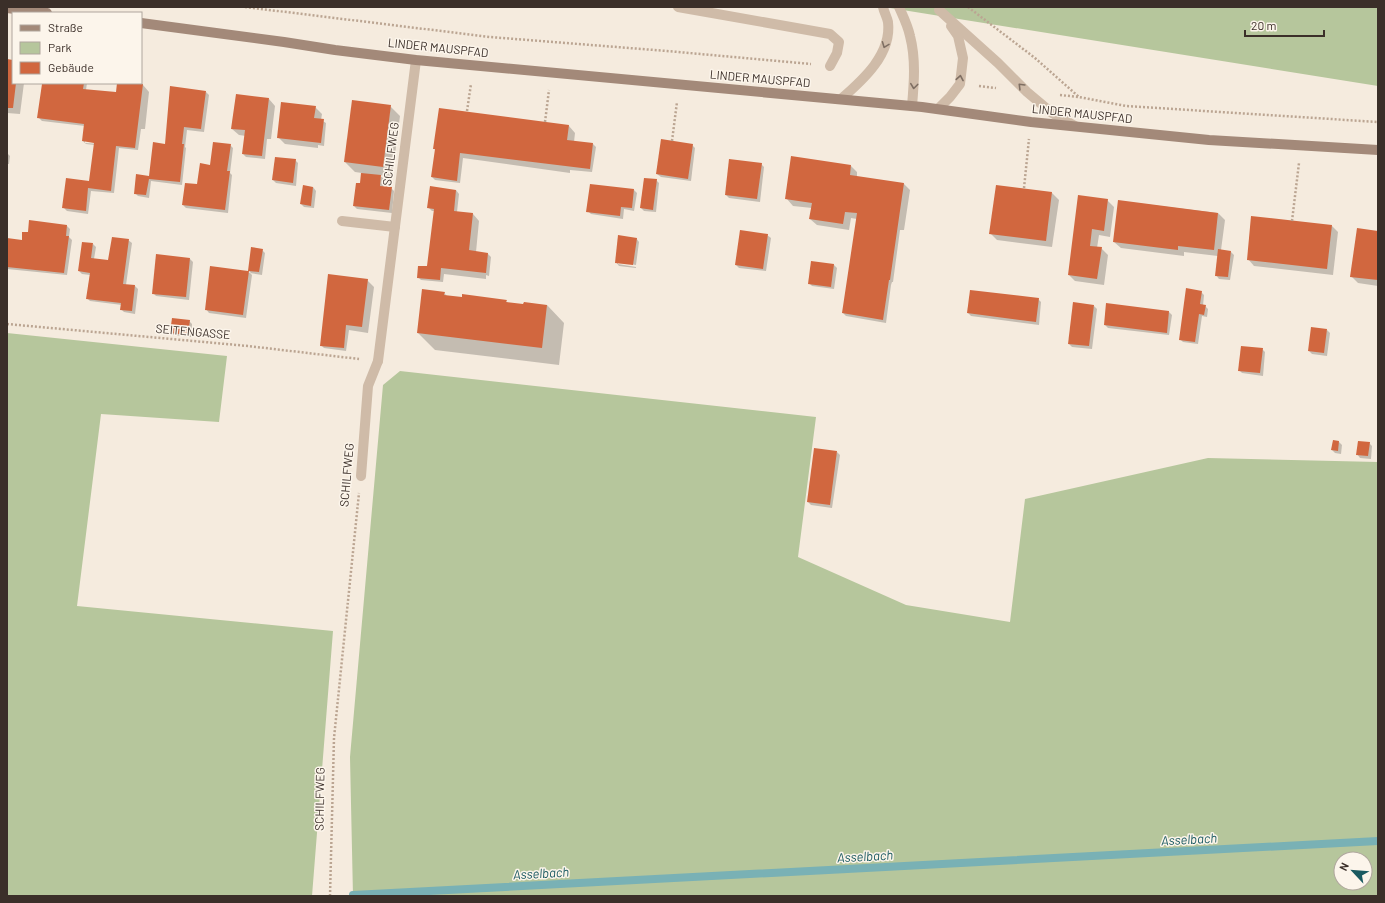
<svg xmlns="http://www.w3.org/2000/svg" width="1385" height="903" viewBox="0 0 1385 903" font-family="Barlow,sans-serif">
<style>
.green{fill:#b6c69c;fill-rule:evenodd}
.shadow{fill:#0003;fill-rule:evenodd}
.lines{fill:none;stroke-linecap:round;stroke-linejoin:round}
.stream{stroke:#79b1b5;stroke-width:8}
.building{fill:#d1673f}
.path{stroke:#bba592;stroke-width:2.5;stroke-dasharray:2 2;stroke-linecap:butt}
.lane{stroke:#cfbba8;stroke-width:10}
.street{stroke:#cfbba8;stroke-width:10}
.secondary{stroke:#a38979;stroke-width:10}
.oneway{stroke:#7e6e62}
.labels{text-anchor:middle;stroke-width:3;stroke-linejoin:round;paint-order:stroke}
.street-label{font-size:12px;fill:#3b2f29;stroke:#fcf5eb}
.water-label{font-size:13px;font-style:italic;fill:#1a5a61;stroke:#fcf5eb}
</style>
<rect width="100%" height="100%" fill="#f5ebde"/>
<!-- green -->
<g class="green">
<polygon points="884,7 1378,7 1378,86"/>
<polygon points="7,333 227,356 219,422 101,414 77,606 333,631 312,896 7,896"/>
<path d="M400 371 816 417 798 557 906 605 1010 622 1025 499 1208 458 1378 462V896H353L350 757 383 385ZM1341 859H1365V883H1341Z"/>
</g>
<!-- shadow -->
<g class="shadow">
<polygon points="7,60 13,61 13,83 24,83 20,114 7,113"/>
<path d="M48 83H87L86 90 117 94 118 83H126L143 85 149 92 145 129H141L138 150 119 148 114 193 91 191 88 214 67 211 64 208 90 182 95 145 86 144 83 141 85 126 42 121 39 118ZM85 141 99 142V144L85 143Z"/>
<polygon points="206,92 209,95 204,132 187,130 185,147 186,148 182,185 151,181 149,198 138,196 135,193 150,177 166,145"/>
<polygon points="269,99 275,106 271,139 267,139 265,159 246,157 243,154 246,136 239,135 232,129"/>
<polygon points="390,106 400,116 392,177 379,175 384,179 383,187 391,188 394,191 392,213 357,209 354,206 361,185 362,173 355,172 345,162"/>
<polygon points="315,107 322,114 321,120 326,123 324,146 318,145 318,148 285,144 278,137"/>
<polygon points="440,109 569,126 575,133 574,142 593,144 596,147 592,172 570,170 570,173 463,158 460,183 435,180 432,177 436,150 434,149"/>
<polygon points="230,145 233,148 230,173 232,175 228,213 186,208 183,205 198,185 211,166"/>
<polygon points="692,145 695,148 691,181 661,177 657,174"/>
<polygon points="7,153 10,156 9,164 7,164"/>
<polygon points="295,160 298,163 296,186 276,183 273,180"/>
<polygon points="761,164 764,167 760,202 729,198 726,195"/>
<polygon points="851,166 857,172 857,177 904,184 910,190 904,230 900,230 893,282 892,282 891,285 886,323 846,316 843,313 857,219 851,218 849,230 817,225 810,219 812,208 793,206 787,199"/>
<polygon points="656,180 659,183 656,212 644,211 641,208"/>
<polygon points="997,186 1052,193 1059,200 1052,247 997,240 990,233"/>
<polygon points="313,187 316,191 314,208 304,207 301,204"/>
<polygon points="456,190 459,194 457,212 473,214 479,221 476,252 488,254 491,257 489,276 486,275 486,279 444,274 443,282 421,280 418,277 430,268 435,211 432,211 429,208"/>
<polygon points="634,190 637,193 634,211 624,209 623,219 591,214 588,211"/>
<polygon points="1079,197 1107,200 1114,207 1110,237 1099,235 1097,248 1101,248 1108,255 1104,285 1075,281 1069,275"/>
<polygon points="1119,201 1218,213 1225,220 1221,250 1231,252 1234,255 1230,280 1219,279 1216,275 1218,256 1184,252 1184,256 1121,248 1114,242"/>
<polygon points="67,226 70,229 69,237 72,240 67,275 7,269 7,239 23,241"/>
<polygon points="1332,226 1338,232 1333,275 1254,266 1248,259"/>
<polygon points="1378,232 1378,286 1358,283 1351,276"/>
<polygon points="767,235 771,238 766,271 739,268 736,265"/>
<polygon points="636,238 639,242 636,265 618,262 618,264 636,267 636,268 619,266 616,262"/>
<polygon points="128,240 132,243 126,285 135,286 138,289 135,314 124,312 121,309 122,305 90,301 87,298 90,275 82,274 79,271 93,244 96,247 94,259 109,261"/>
<polygon points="262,250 265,253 262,275 250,273 252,275 246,318 209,313 206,309 211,267 251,273 249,271"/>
<polygon points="190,259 193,262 189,300 156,296 153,293"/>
<polygon points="812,262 834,265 837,268 834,289 812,286 809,283"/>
<polygon points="367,280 374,287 368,333 349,330 346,351 324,348 321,345"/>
<polygon points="1201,292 1204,295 1203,306 1205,306 1208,309 1207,317 1202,316 1198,344 1183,342 1180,339"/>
<polygon points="444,293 448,297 506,301 509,304 547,305 564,323 559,365 435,350 418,333"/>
<polygon points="1038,299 1041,302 1039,325 971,316 968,313"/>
<polygon points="1094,306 1097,309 1092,349 1072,347 1069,344"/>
<polygon points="1169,312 1172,315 1169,335 1108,328 1105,325"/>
<polygon points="189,321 192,324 191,337 174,335 171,332"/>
<polygon points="1327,330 1330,333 1327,356 1312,354 1309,351"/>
<polygon points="1262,349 1265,352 1263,376 1242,373 1239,370"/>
<polygon points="1334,441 1339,442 1342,445 1341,454 1335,453 1332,450"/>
<polygon points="1369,443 1372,446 1371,459 1360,458 1357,454"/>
<polygon points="837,452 840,455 832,508 811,505 808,502"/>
</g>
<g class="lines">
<!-- stream -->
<polyline class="stream" points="353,895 1378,841"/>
</g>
<!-- building -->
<g class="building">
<polygon points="7,59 13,60 13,83 16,83 13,108 7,108"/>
<polygon points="47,83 84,83 83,89 116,92 117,83 143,84 135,148 116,146 111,191 88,188 86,211 62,208 66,178 89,181 94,143 82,141 84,124 37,118 42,84 47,84"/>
<polygon points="170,86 206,91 201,129 184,127 182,144 184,144 180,182 149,179 146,195 134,194 136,174 149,176 153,142 165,144"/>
<polygon points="236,94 269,98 262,156 242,154 245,130 231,129"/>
<polygon points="352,100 391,105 383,167 344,162"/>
<polygon points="281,102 316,106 314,118 324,119 321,143 277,138"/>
<polygon points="439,108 569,125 567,140 593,143 590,169 460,153 457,181 431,177 435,149 433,149"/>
<polygon points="661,139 693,144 688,179 656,174"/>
<polygon points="213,142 231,144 227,171 230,171 225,210 182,205 185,183 197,184 200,163 210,165"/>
<polygon points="791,156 851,165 850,175 904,183 890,280 889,280 883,320 842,313 857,213 845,212 843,224 809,219 812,203 785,199"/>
<polygon points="275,157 296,159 293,183 272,180"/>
<polygon points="729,159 762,163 757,199 725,195"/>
<polygon points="361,173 381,175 380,186 392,187 389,210 353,206 356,183 360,183"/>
<polygon points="644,178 657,179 653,210 640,208"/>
<polygon points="590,184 634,189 632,208 621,207 620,216 586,212"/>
<polygon points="303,185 313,187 311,206 300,204"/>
<polygon points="996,185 1052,192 1046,241 989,234"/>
<polygon points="430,186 456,190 454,211 473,213 469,250 488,253 486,273 441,268 440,280 417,278 418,266 427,266 434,209 427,208"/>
<polygon points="1078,195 1108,199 1104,231 1092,229 1090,246 1102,247 1097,279 1068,275"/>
<polygon points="1118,200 1218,213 1214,250 1178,246 1178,250 1113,242"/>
<polygon points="1251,216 1332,225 1327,269 1247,260"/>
<polygon points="29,220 67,225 66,236 69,236 64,273 7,267 7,238 22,240 22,232 28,232"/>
<polygon points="1357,228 1378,231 1378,280 1350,277"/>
<polygon points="740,230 768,234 763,269 735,265"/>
<polygon points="618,235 637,238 633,265 615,263"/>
<polygon points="112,237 129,239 123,284 135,285 132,311 120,310 121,303 86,299 90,273 78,271 82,242 93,243 91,258 108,260"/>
<polygon points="251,247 263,249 259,272 249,271 243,315 205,310 210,266 248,271"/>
<polygon points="1218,249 1231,251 1228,277 1215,276"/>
<polygon points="156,254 190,258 186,297 152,294"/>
<polygon points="811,261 834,264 831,287 808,284"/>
<polygon points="328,274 368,279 362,327 346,325 344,348 320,346"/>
<polygon points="1186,288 1202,291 1200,304 1206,305 1204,315 1199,314 1195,342 1179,340"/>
<polygon points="422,289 445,292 444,295 462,297 462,294 507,300 506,302 523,304 524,302 547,305 542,348 417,333"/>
<polygon points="970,290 1039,298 1036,322 967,313"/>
<polygon points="1073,302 1094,305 1089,346 1068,344"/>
<polygon points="1106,303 1169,311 1167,333 1104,325"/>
<polygon points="172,318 190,320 188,335 170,333"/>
<polygon points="1311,327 1327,329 1324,353 1308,351"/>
<polygon points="1241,346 1263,348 1260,373 1238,371"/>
<polygon points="1333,440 1339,441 1338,451 1331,450"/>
<polygon points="1358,441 1370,442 1368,456 1356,455"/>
<polygon points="814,448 837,451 830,505 807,502"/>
</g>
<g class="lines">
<!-- path -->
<g class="path">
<polyline points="245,7 490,37 667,51 811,64"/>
<polyline points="968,7 1035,58 1079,97"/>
<polyline points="979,86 996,88"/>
<polyline points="1060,95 1079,97 1126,106 1378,122"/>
<polyline points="467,111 471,84"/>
<polyline points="545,122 549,90"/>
<polyline points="672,141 677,102"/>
<polyline points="1024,188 1029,139"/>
<polyline points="1292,221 1299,163"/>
<polyline points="7,324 248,346 359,359"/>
<polyline points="330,896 334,738 359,493"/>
</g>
<!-- lane -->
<g class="lane">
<polyline points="678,7 830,34 839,42 837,53 830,66"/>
<polyline points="342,221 395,227"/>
<polyline points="361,476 368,386 378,361"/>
</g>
<!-- street -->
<g class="street">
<path d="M899 7C903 16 908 26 910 36 916 59 914 83 912 106"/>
<polyline points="939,10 998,63 1027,92 1052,113 1075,126"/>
<path d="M841 99C863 80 892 54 888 22 887 17 884 12 883 7"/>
<polyline points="938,109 950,97 960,84 963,58 958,36 951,26"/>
<polyline points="378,361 416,60"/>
</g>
<!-- secondary -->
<g class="secondary">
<polyline points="7,8 47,13"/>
<polyline points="141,23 284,42 335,50 416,60 922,107 1031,122 1209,140 1378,150"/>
</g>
</g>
<!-- one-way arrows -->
<defs><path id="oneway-chevron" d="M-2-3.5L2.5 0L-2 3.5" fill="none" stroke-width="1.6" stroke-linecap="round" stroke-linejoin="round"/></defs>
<g class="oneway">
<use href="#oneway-chevron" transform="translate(885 45) rotate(111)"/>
<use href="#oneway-chevron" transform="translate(960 78) rotate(-80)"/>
<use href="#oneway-chevron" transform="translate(914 86) rotate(97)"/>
<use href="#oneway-chevron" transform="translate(1021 86) rotate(-135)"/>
</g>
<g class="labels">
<!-- street labels -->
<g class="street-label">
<text transform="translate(438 48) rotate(6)" y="4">LINDER MAUSPFAD</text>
<text transform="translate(760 79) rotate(5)" y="4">LINDER MAUSPFAD</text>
<text transform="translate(1082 114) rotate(6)" y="4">LINDER MAUSPFAD</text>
<text transform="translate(391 154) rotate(-83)" y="4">SCHILFWEG</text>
<text transform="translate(193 332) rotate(5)" y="4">SEITENGASSE</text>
<text transform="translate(347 475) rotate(-85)" y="4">SCHILFWEG</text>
<text transform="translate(320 799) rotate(-89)" y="4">SCHILFWEG</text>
</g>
<!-- water labels -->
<g class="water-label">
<text transform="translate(1189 839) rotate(-3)" y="5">Asselbach</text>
<text transform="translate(865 856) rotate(-3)" y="5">Asselbach</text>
<text transform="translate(541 873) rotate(-3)" y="5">Asselbach</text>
</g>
</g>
<!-- border -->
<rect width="1385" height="903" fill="none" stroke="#3b2f29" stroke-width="16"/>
<!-- legend -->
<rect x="12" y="12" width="130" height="72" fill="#fcf5eb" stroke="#afa69d"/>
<rect x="20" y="25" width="20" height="6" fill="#a38979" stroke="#afa69d"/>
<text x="48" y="32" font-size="12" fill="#3b2f29">Straße</text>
<rect x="20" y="42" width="20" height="12" fill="#b6c69c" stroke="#afa69d"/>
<text x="48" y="52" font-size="12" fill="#3b2f29">Park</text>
<rect x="20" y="62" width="20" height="12" fill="#d1673f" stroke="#afa69d"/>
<text x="48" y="72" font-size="12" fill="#3b2f29">Gebäude</text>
<!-- north arrow -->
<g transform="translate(1353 871) rotate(296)"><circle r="19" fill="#fcf5eb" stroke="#afa69d"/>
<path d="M0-3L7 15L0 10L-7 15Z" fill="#1a5a61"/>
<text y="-6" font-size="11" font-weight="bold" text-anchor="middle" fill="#3b2f29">N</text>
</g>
<!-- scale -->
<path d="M1245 30v6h79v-6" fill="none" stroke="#3b2f29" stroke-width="2"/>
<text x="1251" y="30" font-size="12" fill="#3b2f29" stroke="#fcf5eb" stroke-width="3" paint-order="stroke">20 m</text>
</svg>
